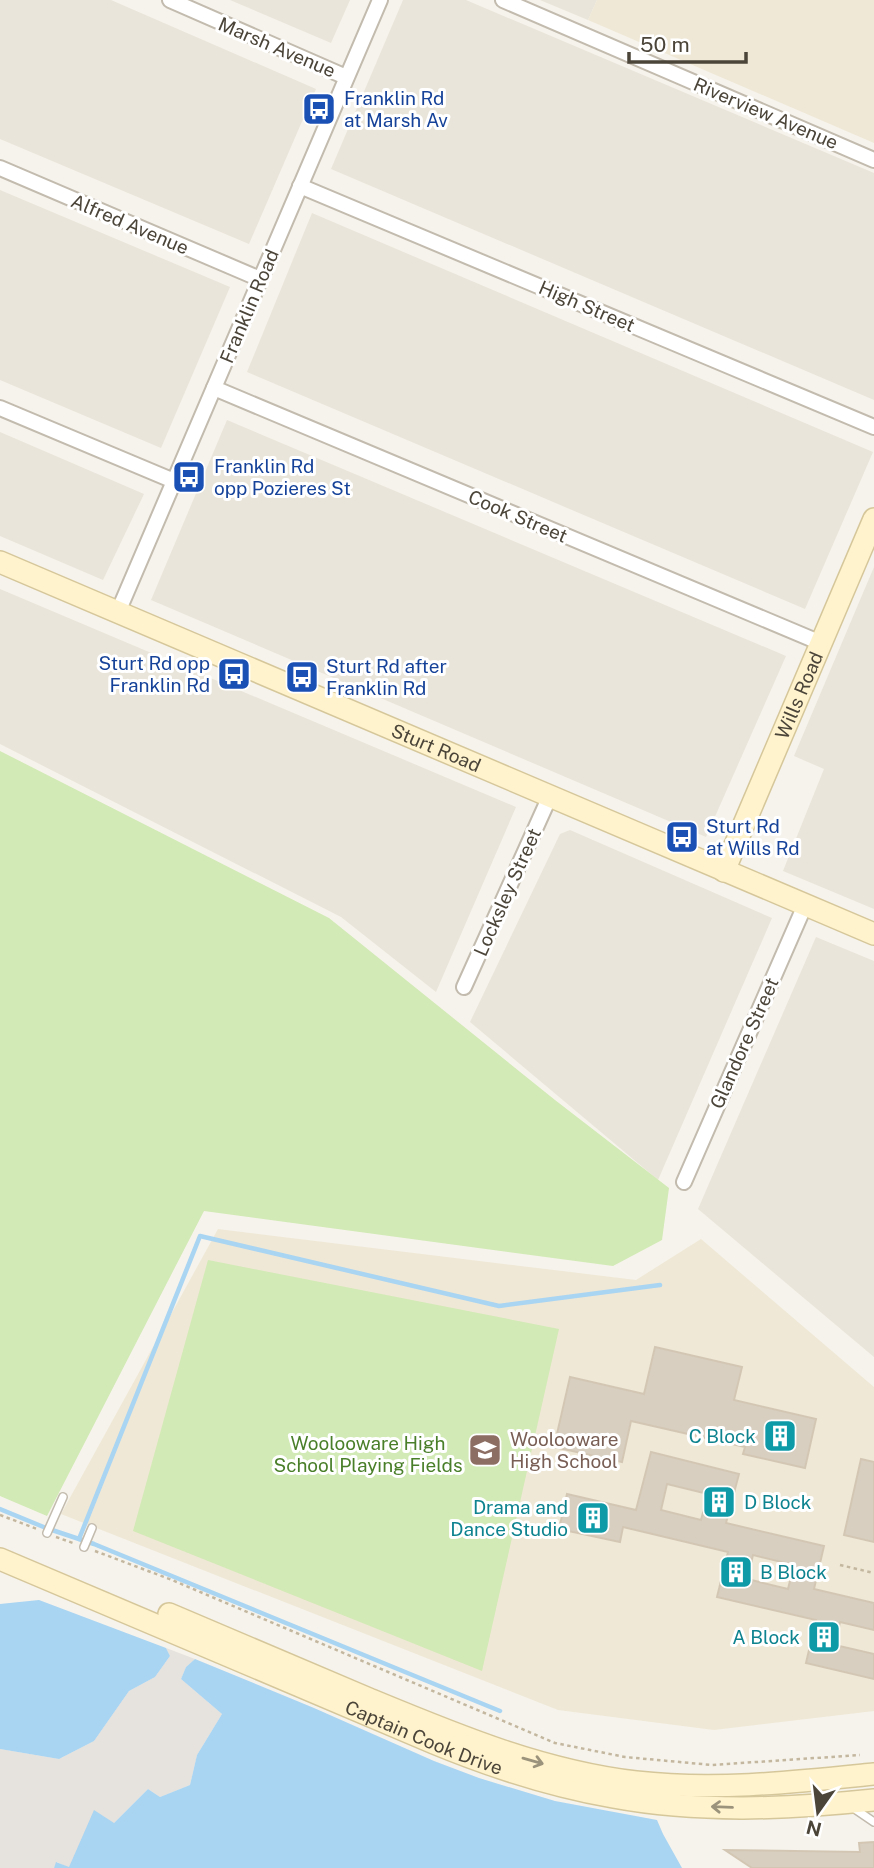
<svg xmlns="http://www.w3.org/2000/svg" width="874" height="1868" viewBox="0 0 874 1868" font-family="'Public Sans',sans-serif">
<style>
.residential{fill:#eae5da}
.industrial{fill:#e6e2dd}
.education{fill:#efe8d6}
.green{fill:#d2eab5}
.water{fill:#a9d4f2}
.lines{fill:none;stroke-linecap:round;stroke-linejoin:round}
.stream{stroke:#a9d4f2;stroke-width:4.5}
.building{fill:#d8cfc1;stroke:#d3c7b4;stroke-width:2;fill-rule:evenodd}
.lane-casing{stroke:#c2bbae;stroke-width:10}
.street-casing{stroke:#c2bbae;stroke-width:18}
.secondary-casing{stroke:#d6c79b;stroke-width:24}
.path{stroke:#c4b79f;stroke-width:2.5;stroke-dasharray:3.5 3.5;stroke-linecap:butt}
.lane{stroke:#fff;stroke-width:7}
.street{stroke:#fff;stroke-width:14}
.secondary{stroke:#fff3cd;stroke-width:21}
.oneway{stroke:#9c937c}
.labels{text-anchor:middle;stroke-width:6;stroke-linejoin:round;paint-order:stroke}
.street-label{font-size:19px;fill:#4b4439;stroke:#fff}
.transit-label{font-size:19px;fill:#164399;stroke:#fff;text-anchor:start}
.culture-label{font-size:19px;fill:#0d838f;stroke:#fff;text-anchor:end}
.education-label{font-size:19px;fill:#785e54;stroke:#fff;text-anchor:start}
.park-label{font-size:19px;fill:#4a7f2a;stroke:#fff}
</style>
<rect width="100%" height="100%" fill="#f6f3ec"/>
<!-- residential -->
<g class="residential">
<polygon points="0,0 111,0 316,89 249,244 0,139"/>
<polygon points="230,0 350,0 331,43"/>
<polygon points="403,0 466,0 874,173 874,400 331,169"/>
<polygon points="540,0 597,0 588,20"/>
<polygon points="0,190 230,287 161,448 0,380"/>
<polygon points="312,213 873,452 805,609 247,372"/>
<polygon points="227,420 786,656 706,837 151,600"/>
<polygon points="0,432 144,494 103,580 0,536"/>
<polygon points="874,567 874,909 783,871 824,769 794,756"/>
<polygon points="0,589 516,807 436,992 341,917 0,744"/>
<polygon points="570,830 772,918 658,1180 470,1022 560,834"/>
<polygon points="816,937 874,961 874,1357 698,1209"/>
</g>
<!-- industrial -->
<polygon class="industrial" points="166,1648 195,1659 186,1667 181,1679 222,1714 197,1755 190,1785 160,1797 148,1789 69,1868 57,1862 54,1868 0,1868 0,1749 59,1759 94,1741 129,1691 155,1677 170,1656"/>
<!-- education -->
<g class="education">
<polygon points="597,0 874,0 874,143 588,20"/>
<polygon points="218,1229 636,1280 701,1239 874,1387 874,1711 714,1730 558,1710 61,1514"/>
</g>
<!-- green -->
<g class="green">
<polygon points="0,751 329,918 555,1100 669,1188 662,1240 613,1266 204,1211 47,1516 0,1496"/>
<polygon points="208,1260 559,1329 482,1671 133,1531"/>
</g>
<!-- water -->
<g class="water">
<polygon points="39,1600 166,1648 170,1656 155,1677 129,1691 94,1741 59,1759 0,1749 0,1604"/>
<polygon points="195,1659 314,1708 434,1761 479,1778 555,1801 657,1820 663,1834 682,1868 54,1868 56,1862 69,1867 94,1810 114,1823 148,1789 160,1797 190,1785 197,1755 222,1714 181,1679 186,1667"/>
</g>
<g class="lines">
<!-- stream -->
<g class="stream">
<polyline points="0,1509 46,1528 94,1544 500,1711"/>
<polyline points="79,1539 200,1236 499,1306 660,1285"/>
</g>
</g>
<!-- building -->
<g class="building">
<polygon points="655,1347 742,1367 734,1400 816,1419 805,1468 743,1454 745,1447 631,1421 622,1462 554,1447 570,1377 644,1394"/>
<path d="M651 1452 739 1474 726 1523 824 1546 814 1589 874 1603V1630L840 1622 835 1645 874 1654V1679L806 1663 816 1620 717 1597 728 1552 623 1527 620 1542 559 1529 567 1494 636 1510ZM667 1484 708 1494 701 1520 661 1510ZM753 1555 794 1565 788 1589 747 1579Z"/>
<polygon points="861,1459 874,1462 874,1542 844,1535"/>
<polygon points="874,1842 874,1868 752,1868 725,1850 860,1852 859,1843"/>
</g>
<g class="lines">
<defs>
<g id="lane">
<polyline points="47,1533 63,1497"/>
<polyline points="84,1547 92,1528"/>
<polyline points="852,1807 874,1822"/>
</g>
<g id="street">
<polyline points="170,0 346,77"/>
<polyline points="503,0 874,160"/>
<polyline points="0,168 260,279"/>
<polyline points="300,186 874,427"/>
<polyline points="214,388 821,643"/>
<polyline points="0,408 174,481"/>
<polyline points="118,612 380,0"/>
<polyline points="464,987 550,796"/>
<polyline points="684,1182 805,905"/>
</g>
<g id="secondary">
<path id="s1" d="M0 562 874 934"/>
<path id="s2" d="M724 871 874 519"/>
<path id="s3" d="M0 1559 434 1743C492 1767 551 1786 613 1797 699 1813 788 1809 874 1800"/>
<path d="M169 1614C236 1643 303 1671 369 1699 456 1735 542 1771 636 1782 716 1791 795 1782 874 1774"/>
</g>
</defs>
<!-- lane casing -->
<use href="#lane" class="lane-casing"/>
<!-- street casing -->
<use href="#street" class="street-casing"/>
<!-- secondary casing -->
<use href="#secondary" class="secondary-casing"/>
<!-- path -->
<g class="path">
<polyline points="0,1515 37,1529"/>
<polyline points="56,1537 73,1543"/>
<polyline points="95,1551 172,1580 555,1743 625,1757 712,1765 860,1755"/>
<polyline points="840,1565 874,1573"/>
</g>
<!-- lane -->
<use href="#lane" class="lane"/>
<!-- street -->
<use href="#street" class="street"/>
<!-- secondary -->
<use href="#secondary" class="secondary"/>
</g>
<!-- one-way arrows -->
<defs><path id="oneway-shaft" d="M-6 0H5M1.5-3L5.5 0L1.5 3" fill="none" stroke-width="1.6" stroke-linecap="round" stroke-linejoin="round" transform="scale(1.75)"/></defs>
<g class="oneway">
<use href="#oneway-shaft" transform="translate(533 1761) rotate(16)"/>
<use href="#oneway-shaft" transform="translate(722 1807) rotate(-178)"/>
</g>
<!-- icons -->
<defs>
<symbol id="bus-square" viewBox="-11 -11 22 22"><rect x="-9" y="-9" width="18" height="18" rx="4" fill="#1a4fb4" stroke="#fff"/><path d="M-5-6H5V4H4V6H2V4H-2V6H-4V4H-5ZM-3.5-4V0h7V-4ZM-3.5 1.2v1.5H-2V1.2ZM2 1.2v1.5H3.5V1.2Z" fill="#fff"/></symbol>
<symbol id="building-square" viewBox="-11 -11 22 22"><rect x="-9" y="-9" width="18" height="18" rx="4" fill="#0f9aa8" stroke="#fff"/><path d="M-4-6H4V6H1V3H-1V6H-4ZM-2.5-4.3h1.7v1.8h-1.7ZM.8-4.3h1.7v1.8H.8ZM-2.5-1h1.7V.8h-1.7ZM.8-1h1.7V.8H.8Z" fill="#fff"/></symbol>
<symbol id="school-square" viewBox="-11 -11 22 22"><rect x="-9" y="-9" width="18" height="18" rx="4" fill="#8d6e63" stroke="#fff"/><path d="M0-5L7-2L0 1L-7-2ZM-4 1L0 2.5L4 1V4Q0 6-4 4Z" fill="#fff"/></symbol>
</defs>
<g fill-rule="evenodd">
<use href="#bus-square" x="300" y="90" width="38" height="38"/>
<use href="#bus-square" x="170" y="458" width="38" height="38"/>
<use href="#bus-square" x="215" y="655" width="38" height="38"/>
<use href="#bus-square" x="283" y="658" width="38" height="38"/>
<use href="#bus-square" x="663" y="818" width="38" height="38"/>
<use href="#building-square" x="761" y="1417" width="38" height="38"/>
<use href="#school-square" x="466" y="1431" width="38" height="38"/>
<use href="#building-square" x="700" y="1483" width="38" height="38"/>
<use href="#building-square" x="574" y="1499" width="38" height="38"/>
<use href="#building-square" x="717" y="1553" width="38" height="38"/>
<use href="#building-square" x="805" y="1618" width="38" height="38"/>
</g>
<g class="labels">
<!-- street labels -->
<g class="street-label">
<text transform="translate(277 47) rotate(23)" y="7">Marsh Avenue</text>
<text transform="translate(766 113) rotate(23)" y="7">Riverview Avenue</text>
<text transform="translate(130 224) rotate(23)" y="7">Alfred Avenue</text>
<text transform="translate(249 306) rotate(-67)" y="7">Franklin Road</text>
<text transform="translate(587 306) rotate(23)" y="7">High Street</text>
<text transform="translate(518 516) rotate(23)" y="7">Cook Street</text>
<text dy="7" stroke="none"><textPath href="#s2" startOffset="191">Wills Road</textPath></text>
<text dy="7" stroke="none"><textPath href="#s1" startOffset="474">Sturt Road</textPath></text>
<text transform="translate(507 892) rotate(-66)" y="7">Locksley Street</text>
<text transform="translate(744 1043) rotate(-66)" y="7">Glandore Street</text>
<text dy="7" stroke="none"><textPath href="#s3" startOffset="460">Captain Cook Drive</textPath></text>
</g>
<!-- transit labels -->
<g class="transit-label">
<text x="344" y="105">Franklin Rd<tspan x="344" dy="22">at Marsh Av</tspan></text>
<text x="214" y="473">Franklin Rd<tspan x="214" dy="22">opp Pozieres St</tspan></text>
<text x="210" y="670" text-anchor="end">Sturt Rd opp<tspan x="210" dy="22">Franklin Rd</tspan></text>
<text x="326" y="673">Sturt Rd after<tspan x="326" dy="22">Franklin Rd</tspan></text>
<text x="706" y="833">Sturt Rd<tspan x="706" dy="22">at Wills Rd</tspan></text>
</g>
<!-- culture labels -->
<g class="culture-label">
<text x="756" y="1443">C Block</text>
<text x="744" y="1509" text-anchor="start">D Block</text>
<text x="568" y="1514">Drama and<tspan x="568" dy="22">Dance Studio</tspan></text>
<text x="760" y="1579" text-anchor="start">B Block</text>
<text x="800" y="1644">A Block</text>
</g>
<!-- education labels -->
<g class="education-label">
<text x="510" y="1446">Woolooware<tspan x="510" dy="22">High School</tspan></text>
</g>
<!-- park labels -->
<g class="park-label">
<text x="368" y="1450">Woolooware High<tspan x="368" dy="22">School Playing Fields</tspan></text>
</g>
</g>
<!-- north arrow -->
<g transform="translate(818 1812) rotate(194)" stroke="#ffffff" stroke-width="5" paint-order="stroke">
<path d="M0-5L12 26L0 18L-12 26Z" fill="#4b4439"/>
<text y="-10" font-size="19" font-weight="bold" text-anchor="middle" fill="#4b4439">N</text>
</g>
<!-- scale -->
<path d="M629 52v10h117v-10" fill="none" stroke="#4b4439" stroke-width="3.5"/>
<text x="640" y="52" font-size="21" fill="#4b4439" stroke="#ffffff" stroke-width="5" paint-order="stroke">50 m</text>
</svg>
